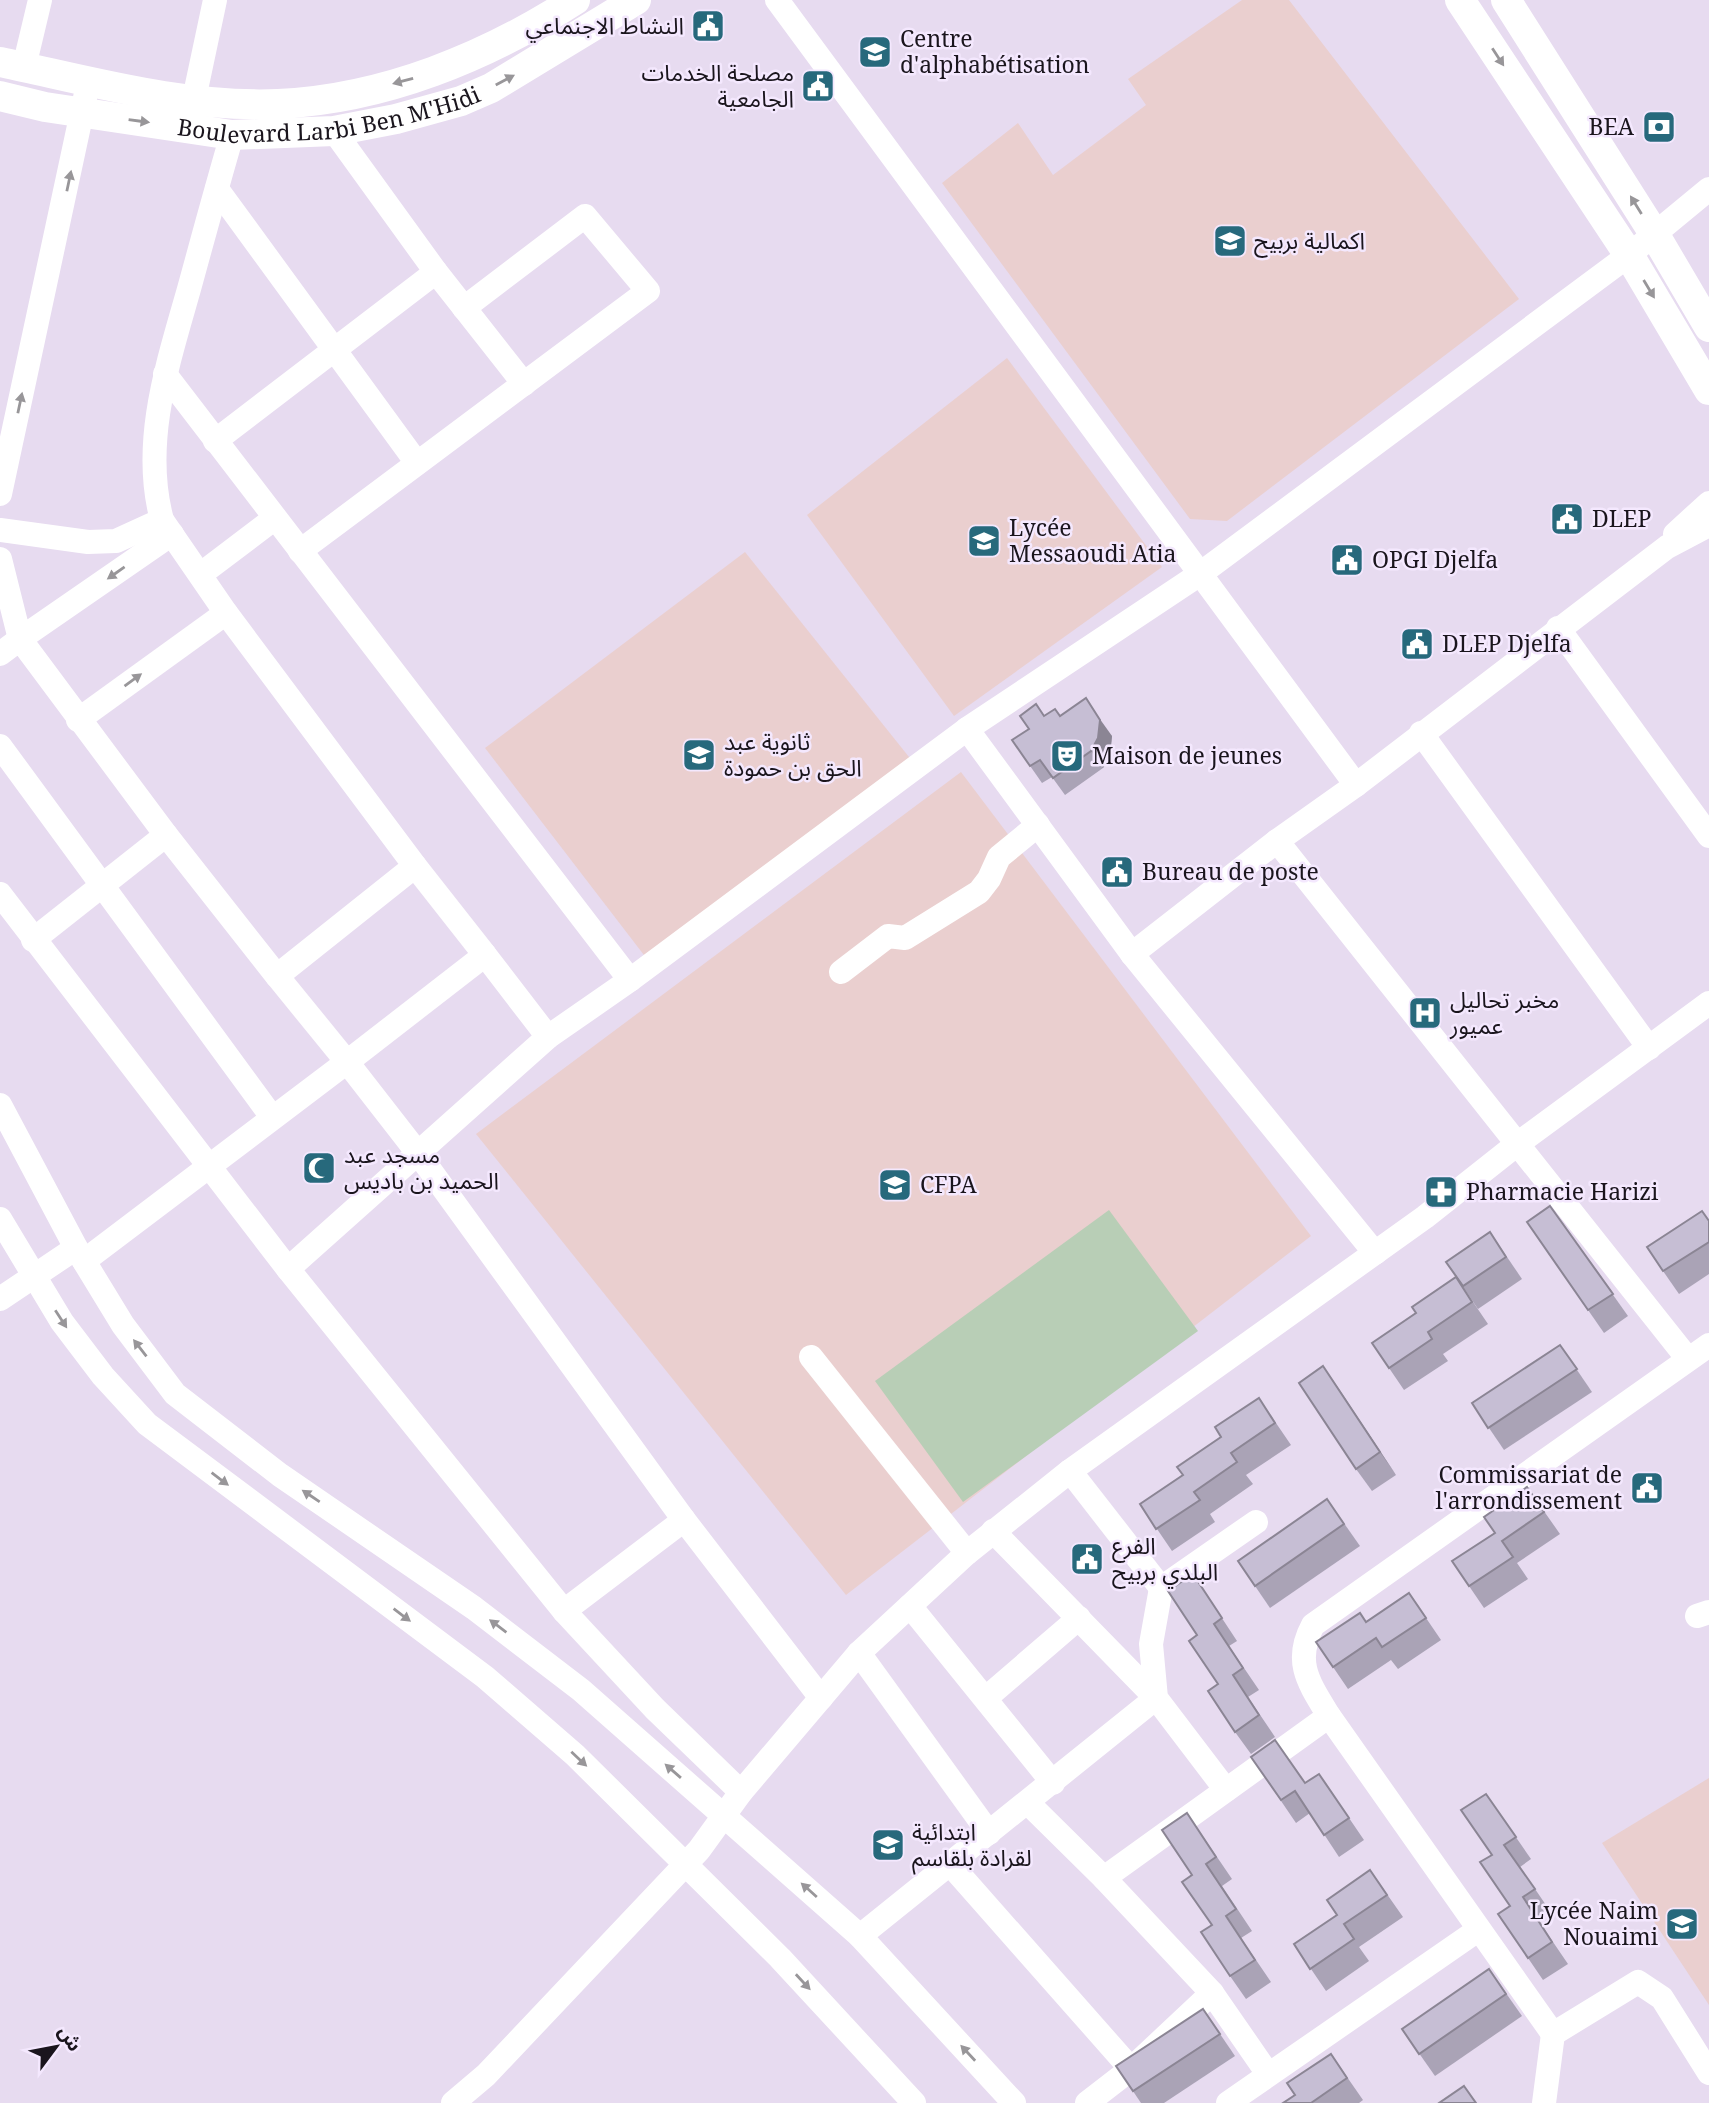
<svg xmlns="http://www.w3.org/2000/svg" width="1709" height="2103" viewBox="0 0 1709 2103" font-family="'Noto Serif','Noto Sans Arabic',serif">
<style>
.education{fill:#eacfcf}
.green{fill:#b8ceb6}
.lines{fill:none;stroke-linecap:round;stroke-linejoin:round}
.minor{stroke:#fff;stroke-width:24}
.major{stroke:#fff;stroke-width:30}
.wall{fill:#aaa3b6}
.shaded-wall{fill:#8b8594}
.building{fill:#c6bed4;stroke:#8b8594;stroke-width:2}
.oneway{fill:#989699}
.labels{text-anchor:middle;stroke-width:5;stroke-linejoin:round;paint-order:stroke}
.poi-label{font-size:23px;fill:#1a151d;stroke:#f4e8fe;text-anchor:start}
.street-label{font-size:23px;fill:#1a151d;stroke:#f4e8fe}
</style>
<rect width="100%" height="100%" fill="#e7dbf0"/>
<!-- education -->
<g class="education">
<polygon points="1242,0 1289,0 1519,299 1227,521 1190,519 942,183 1018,123 1053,175 1146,105 1128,79"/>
<polygon points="1007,358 1162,567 954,716 807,515"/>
<polygon points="745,552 913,762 647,959 485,748"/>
<polygon points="961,772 1311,1236 846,1595 476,1134"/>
<polygon points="1709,1778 1709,2005 1602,1843"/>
</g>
<!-- green -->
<polygon class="green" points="1109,1210 1198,1331 963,1502 875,1381"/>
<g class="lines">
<!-- minor -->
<g class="minor">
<polyline points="777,0 1356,785 1667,547 1709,525"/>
<polyline points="24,67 40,0"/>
<polyline points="194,99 215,0"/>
<polyline points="334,131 436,272 524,384"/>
<polyline points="217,189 417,463"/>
<polyline points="165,374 630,980 967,729 1200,574 1629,255 1709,189"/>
<polyline points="215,441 436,272"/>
<polyline points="0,494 88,84"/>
<path d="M0 530 88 542 116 541 162 520C141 443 168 363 189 289 203 238 217 186 232 135"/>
<polyline points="1675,534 1709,503"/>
<polyline points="300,551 648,291 585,216 464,308"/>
<polyline points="0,559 20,639 172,534"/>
<polyline points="201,574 275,518"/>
<polyline points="1558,628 1709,836"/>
<polyline points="0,654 20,639 166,835 277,976 415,866 226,613 162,520"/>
<polyline points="78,720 226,613"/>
<polyline points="967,729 1132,954 1375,1253"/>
<polyline points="1421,733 1649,1048"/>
<polyline points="0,746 272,1117"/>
<polyline points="1277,841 1688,1359"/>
<polyline points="0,894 288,1269 564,1611 684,1520"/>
<polyline points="33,940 166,835"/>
<polyline points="1132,954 1277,841 1356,785"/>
<polyline points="485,955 548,1037"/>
<polyline points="841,972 888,936 905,938 979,892 989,879 999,857 1038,825"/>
<polyline points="277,976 347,1062 485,955 415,866"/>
<polyline points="0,1105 76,1248 123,1325 175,1394 280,1475 474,1608 581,1690 860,1936 1014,2103"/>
<polyline points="0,1219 62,1322 103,1376 147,1424 485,1677 575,1755 780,1958 914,2103"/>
<polyline points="84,1261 347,1062 417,1152 684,1520 821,1698"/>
<polyline points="288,1269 548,1037 630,980"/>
<polyline points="0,1299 76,1248"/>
<path d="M1709 1345 1313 1625C1293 1662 1309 1683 1329 1716L1553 2034 1638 1982 1662 1998 1709 2073"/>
<polyline points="811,1357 967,1553"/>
<polyline points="1070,1471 1161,1588"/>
<polyline points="910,1606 1053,1783"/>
<polyline points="564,1611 655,1709 741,1792"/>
<polyline points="1697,1616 1709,1612"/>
<polyline points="859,1653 989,1833"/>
<polyline points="986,1698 1079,1618"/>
<polyline points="1226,1790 1156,1698 1151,1644 1161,1588 1256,1522"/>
<polyline points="1028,1803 1104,1878 1212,1993 1131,2069 1087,2103"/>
<polyline points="950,1864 1131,2069"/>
<polyline points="1104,1878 1329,1716"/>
<polyline points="860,1936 1156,1698 993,1531"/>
<polyline points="1212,1993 1268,2074"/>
<polyline points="453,2103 486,2075 699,1850 741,1792 859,1653 967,1553 1070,1471 1425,1217 1516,1145 1709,1003"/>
<polyline points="1228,2103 1478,1930"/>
<polyline points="1544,2103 1553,2034"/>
</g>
<!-- major -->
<g class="major">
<polyline points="1460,0 1629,255 1709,390"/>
<polyline points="1506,0 1655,235 1709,327"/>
<path d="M0 62C90 81 184 108 278 104 384 99 487 57 575 0"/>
<path id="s1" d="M0 96 45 107 232 135 334 131 396 119 461 101 491 88 636 0"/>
</g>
</g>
<!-- wall -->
<g class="wall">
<polygon points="1060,716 1112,736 1110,755 1103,768 1065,795 1052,777 1042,783 1012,740 1029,729"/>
<polygon points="1550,1206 1628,1316 1604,1333 1527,1222"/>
<polygon points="1709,1221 1709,1274 1679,1294 1663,1271"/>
<polygon points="1490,1232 1522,1279 1478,1309 1446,1262"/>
<polygon points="1456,1277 1488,1324 1443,1354 1448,1361 1404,1390 1372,1343 1416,1313"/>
<polygon points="1560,1345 1592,1392 1504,1450 1472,1403"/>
<polygon points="1323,1366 1396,1475 1372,1491 1356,1469"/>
<polygon points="1259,1398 1291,1445 1246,1475 1253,1484 1210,1514 1215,1522 1172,1551 1140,1504 1183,1475"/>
<polygon points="1527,1487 1560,1534 1517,1563 1528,1579 1484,1608 1452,1561 1495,1533"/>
<polygon points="1327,1499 1360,1546 1270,1608 1238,1561"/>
<polygon points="1409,1593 1441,1640 1398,1669 1391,1660 1348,1689 1316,1642 1366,1622"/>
<polygon points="1208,1597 1237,1641 1229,1646 1259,1690 1248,1697 1275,1737 1251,1754 1235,1732 1218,1684 1197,1635"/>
<polygon points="1251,1757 1305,1783 1319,1774 1364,1840 1339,1857 1310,1813 1296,1823"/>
<polygon points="1486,1794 1531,1859 1520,1867 1550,1911 1538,1920 1568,1964 1543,1980 1528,1958 1492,1855"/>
<polygon points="1187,1813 1232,1879 1222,1886 1252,1931 1241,1938 1271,1982 1246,1999 1230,1976 1192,1875"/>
<polygon points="1370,1870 1403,1917 1359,1947 1369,1961 1326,1991 1294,1944 1337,1915"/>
<polygon points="1489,1969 1522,2016 1435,2076 1402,2029"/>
<polygon points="1203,2009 1235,2056 1164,2103 1141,2103 1116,2066"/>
<polygon points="1331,2054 1363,2100 1359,2103 1283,2103 1295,2095"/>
</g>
<!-- shaded-wall -->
<g class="shaded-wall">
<polygon points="1097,715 1112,736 1110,755 1103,768 1091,751"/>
<polygon points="1323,1366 1339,1389 1396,1475 1380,1452"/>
</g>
<!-- building -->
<g class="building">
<polygon points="1086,698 1100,720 1098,738 1091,751 1053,778 1040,760 1030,766 1012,740 1029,729 1020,716 1036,704 1044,716 1055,709 1060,716"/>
<polygon points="1550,1206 1613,1294 1588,1310 1527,1222"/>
<polygon points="1702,1211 1709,1221 1709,1242 1663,1271 1647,1247"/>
<polygon points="1490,1232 1506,1257 1463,1286 1446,1262"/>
<polygon points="1456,1277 1472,1302 1428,1332 1432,1339 1389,1368 1372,1343 1416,1313 1412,1307"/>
<polygon points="1560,1345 1577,1369 1488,1428 1472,1403"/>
<polygon points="1323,1366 1380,1452 1356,1469 1299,1383"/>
<polygon points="1259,1398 1275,1423 1231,1453 1237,1462 1194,1492 1200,1500 1156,1529 1140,1504 1183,1475 1177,1467 1221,1437 1215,1427"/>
<polygon points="1527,1487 1544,1512 1502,1541 1513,1557 1469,1586 1452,1561 1495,1533 1484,1517"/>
<polygon points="1327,1499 1344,1524 1255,1586 1238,1561"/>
<polygon points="1193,1574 1222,1618 1214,1624 1243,1668 1233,1675 1259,1715 1235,1732 1208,1691 1218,1684 1189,1641 1197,1635 1168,1591"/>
<polygon points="1409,1593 1426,1618 1382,1647 1376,1638 1333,1667 1316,1642 1360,1613 1366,1622"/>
<polygon points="1275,1740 1305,1783 1319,1774 1349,1818 1324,1835 1295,1791 1281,1800 1251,1757"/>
<polygon points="1486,1794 1516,1837 1504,1845 1535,1889 1523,1897 1552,1942 1528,1958 1498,1914 1510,1906 1480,1862 1492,1855 1461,1810"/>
<polygon points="1187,1813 1216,1857 1206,1864 1236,1909 1226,1916 1255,1960 1230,1976 1201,1932 1212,1925 1182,1882 1192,1875 1162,1830"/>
<polygon points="1370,1870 1387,1895 1344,1924 1354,1939 1310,1969 1294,1944 1337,1915 1327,1900"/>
<polygon points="1489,1969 1506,1994 1419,2054 1402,2029"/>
<polygon points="1203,2009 1220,2034 1133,2091 1116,2066"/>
<polygon points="1331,2054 1347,2078 1311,2103 1283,2103 1295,2095 1287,2083"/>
<polygon points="1464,2086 1476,2103 1439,2103"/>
</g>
<!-- one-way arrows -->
<defs><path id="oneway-solid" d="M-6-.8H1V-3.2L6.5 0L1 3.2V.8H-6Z" transform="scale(1.75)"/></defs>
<g class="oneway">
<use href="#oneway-solid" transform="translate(1498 57) rotate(57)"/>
<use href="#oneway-solid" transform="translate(505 80) rotate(-28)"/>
<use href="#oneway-solid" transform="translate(403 81) rotate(165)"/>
<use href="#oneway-solid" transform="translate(139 121) rotate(8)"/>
<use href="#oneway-solid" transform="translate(69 181) rotate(-78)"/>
<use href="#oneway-solid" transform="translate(1636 205) rotate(-122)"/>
<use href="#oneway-solid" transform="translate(1649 289) rotate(59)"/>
<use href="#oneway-solid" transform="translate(20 403) rotate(-78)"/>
<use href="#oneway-solid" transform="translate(116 573) rotate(145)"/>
<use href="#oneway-solid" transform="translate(133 680) rotate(-36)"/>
<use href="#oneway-solid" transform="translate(61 1319) rotate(57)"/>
<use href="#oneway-solid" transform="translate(140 1348) rotate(-128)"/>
<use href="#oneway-solid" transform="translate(220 1479) rotate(37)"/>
<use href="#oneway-solid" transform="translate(311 1496) rotate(-146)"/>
<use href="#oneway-solid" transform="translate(402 1615) rotate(37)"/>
<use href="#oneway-solid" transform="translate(498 1626) rotate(-143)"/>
<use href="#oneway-solid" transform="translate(579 1759) rotate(43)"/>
<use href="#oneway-solid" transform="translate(673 1771) rotate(-139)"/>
<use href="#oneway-solid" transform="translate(809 1890) rotate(-138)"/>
<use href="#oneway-solid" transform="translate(803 1982) rotate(47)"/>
<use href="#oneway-solid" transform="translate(968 2053) rotate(-133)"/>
</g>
<!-- icons -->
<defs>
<symbol id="civic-square" viewBox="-11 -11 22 22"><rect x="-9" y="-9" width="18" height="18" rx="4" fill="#27697c" stroke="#f4e8fe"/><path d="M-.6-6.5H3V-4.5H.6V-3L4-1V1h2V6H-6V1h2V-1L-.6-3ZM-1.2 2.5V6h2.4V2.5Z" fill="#fff"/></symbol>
<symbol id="university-square" viewBox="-11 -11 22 22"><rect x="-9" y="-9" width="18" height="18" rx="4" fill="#27697c" stroke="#f4e8fe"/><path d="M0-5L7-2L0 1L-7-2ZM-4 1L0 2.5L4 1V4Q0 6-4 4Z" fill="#fff"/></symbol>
<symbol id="bank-square" viewBox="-11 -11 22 22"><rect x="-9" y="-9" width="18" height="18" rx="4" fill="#27697c" stroke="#f4e8fe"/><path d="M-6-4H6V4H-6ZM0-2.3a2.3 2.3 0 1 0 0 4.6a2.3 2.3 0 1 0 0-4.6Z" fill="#fff"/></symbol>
<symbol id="school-square" viewBox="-11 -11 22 22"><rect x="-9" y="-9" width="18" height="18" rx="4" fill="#27697c" stroke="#f4e8fe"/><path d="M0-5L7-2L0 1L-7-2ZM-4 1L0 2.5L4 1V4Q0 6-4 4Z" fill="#fff"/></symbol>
<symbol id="theatre-square" viewBox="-11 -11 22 22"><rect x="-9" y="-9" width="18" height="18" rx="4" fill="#27697c" stroke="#f4e8fe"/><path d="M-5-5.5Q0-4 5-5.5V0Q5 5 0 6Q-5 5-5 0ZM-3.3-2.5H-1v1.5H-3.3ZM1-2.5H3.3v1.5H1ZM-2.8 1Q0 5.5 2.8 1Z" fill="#fff"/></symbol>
<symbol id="hospital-square" viewBox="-11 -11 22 22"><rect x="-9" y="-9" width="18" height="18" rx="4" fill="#27697c" stroke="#f4e8fe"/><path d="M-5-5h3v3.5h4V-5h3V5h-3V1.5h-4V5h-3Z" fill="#fff"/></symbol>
<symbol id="mosque-square" viewBox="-11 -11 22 22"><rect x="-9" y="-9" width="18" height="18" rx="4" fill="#27697c" stroke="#f4e8fe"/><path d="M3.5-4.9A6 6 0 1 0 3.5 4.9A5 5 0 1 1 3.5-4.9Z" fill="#fff"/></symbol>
<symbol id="pharmacy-square" viewBox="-11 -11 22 22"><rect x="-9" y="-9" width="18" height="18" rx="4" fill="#27697c" stroke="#f4e8fe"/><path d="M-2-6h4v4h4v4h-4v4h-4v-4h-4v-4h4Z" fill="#fff"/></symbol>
</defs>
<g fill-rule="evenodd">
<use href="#civic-square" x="689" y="7" width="38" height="38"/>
<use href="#university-square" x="856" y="33" width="38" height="38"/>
<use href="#civic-square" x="799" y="67" width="38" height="38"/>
<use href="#bank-square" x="1640" y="108" width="38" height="38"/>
<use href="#school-square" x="1211" y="222" width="38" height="38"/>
<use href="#civic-square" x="1548" y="500" width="38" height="38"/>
<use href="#school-square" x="965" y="522" width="38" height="38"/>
<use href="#civic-square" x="1328" y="541" width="38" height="38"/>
<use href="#civic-square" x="1398" y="625" width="38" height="38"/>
<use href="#school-square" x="680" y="736" width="38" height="38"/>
<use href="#theatre-square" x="1048" y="737" width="38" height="38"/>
<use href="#civic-square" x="1098" y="853" width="38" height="38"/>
<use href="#hospital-square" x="1406" y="994" width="38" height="38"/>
<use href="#mosque-square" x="300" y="1149" width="38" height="38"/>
<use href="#university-square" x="876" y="1166" width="38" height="38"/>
<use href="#pharmacy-square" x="1422" y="1173" width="38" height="38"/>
<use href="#civic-square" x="1628" y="1469" width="38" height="38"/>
<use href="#civic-square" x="1068" y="1540" width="38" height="38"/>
<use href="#school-square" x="869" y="1826" width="38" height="38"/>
<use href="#school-square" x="1663" y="1905" width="38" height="38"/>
</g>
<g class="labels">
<!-- poi labels -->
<g class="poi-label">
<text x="684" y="34" text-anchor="end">النشاط الاجنماعي</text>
<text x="900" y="47">Centre<tspan x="900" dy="26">d'alphabétisation</tspan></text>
<text x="794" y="81" text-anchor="end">مصلحة الخدمات<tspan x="794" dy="26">الجامعية</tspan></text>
<text x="1634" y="135" text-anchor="end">BEA</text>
<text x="1254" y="249">اكمالية بربيح</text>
<text x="1592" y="527">DLEP</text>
<text x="1009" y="536">Lycée<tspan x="1009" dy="26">Messaoudi Atia</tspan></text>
<text x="1372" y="568">OPGI Djelfa</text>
<text x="1442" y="652">DLEP Djelfa</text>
<text x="724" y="750">ثانوية عبد<tspan x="724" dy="26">الحق بن حمودة</tspan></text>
<text x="1092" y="764">Maison de jeunes</text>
<text x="1142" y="880">Bureau de poste</text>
<text x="1450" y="1008">مخبر تحاليل<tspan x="1450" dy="26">عميور</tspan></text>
<text x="344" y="1163">مسجد عبد<tspan x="344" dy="26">الحميد بن باديس</tspan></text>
<text x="920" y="1193">CFPA</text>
<text x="1466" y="1200">Pharmacie Harizi</text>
<text x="1622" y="1483" text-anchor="end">Commissariat de<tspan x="1622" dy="26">l'arrondissement</tspan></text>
<text x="1112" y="1554">الفرع<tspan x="1112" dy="26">البلدي بربيح</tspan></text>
<text x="912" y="1840">ابتدائية<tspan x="912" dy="26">لقرادة بلقاسم</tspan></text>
<text x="1658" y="1919" text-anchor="end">Lycée Naim<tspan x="1658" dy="26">Nouaimi</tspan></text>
</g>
<!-- street labels -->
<g class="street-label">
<text dy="8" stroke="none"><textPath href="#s1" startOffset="334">Boulevard Larbi Ben M'Hidi</textPath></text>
</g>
</g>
<!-- north arrow -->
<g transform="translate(56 2047) rotate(58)" stroke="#f4e8fe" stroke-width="5" paint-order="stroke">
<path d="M0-5L12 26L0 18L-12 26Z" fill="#1a151d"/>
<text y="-10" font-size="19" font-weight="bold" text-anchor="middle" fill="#1a151d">ش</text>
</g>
</svg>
